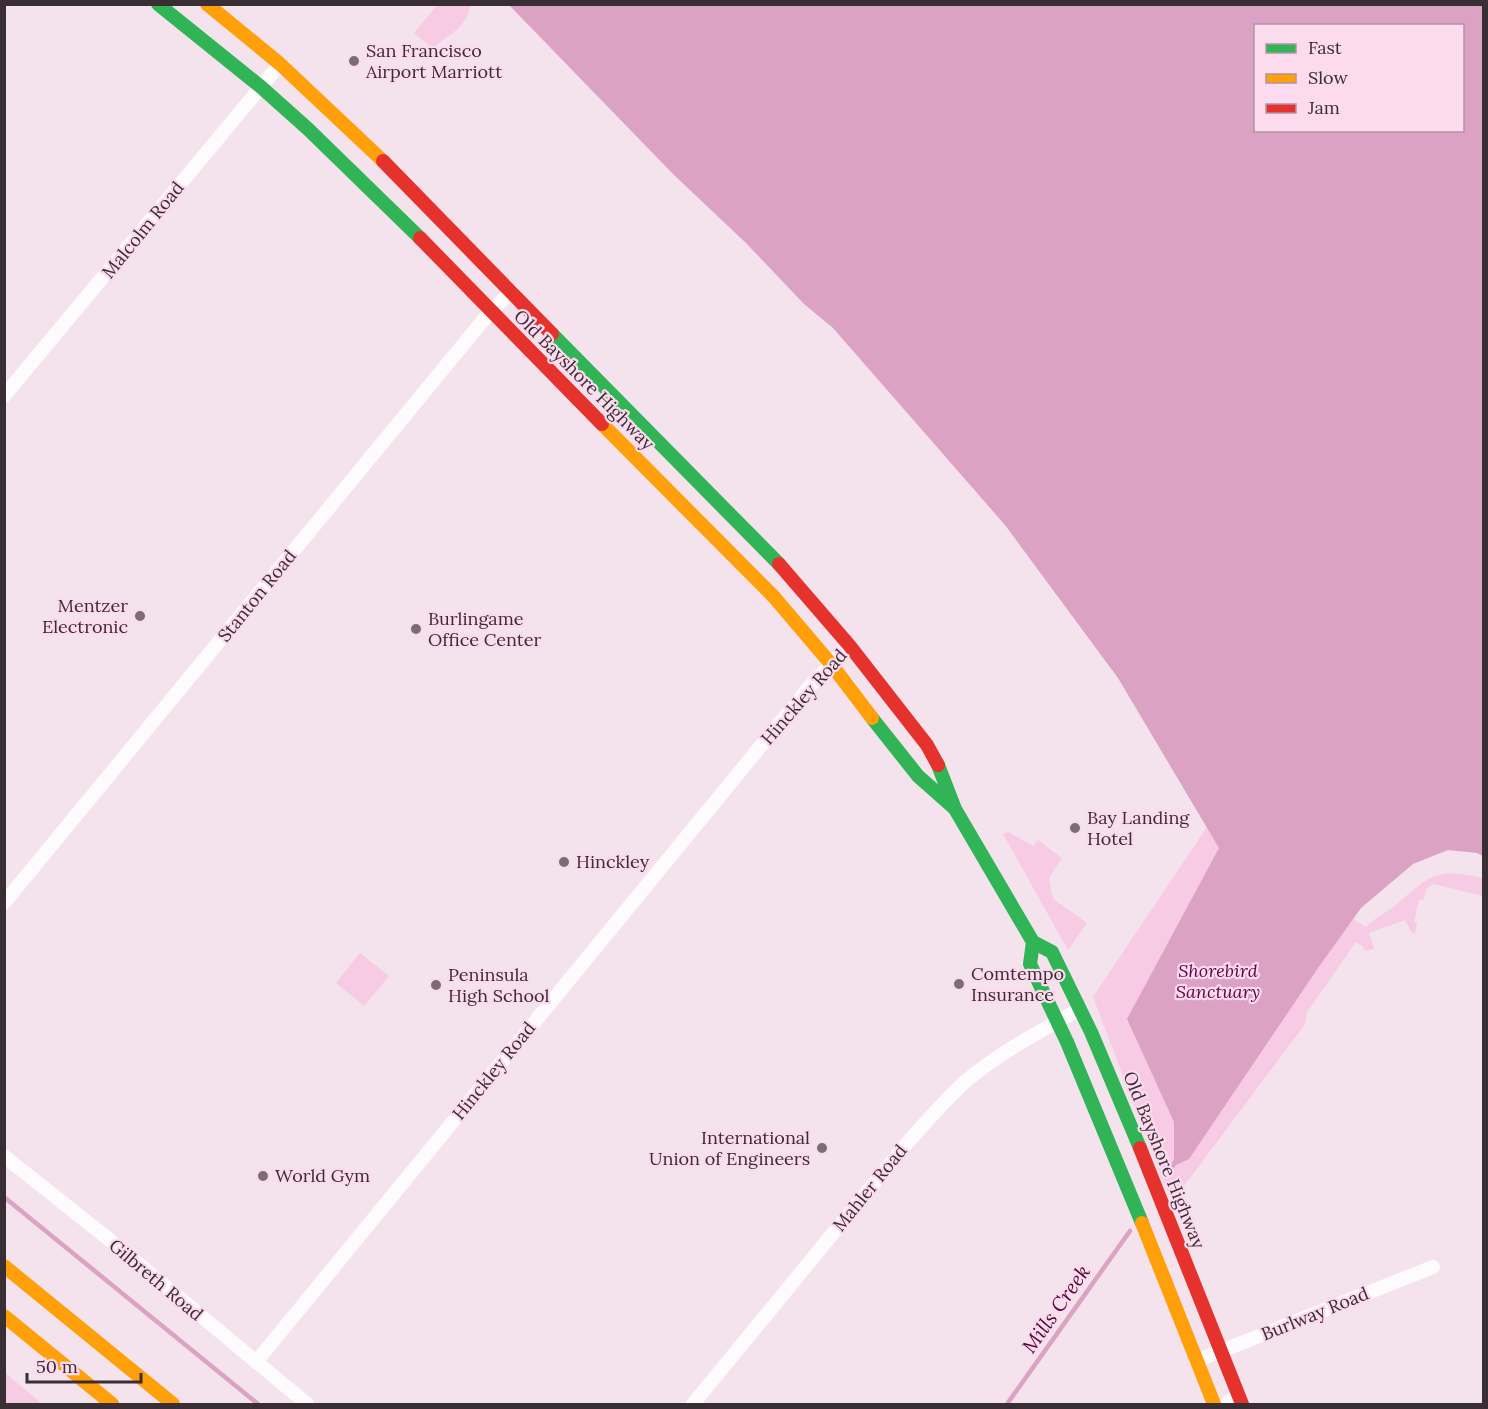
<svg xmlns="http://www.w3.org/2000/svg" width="1488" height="1409" viewBox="0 0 1488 1409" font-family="Lora,serif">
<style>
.green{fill:#f7cbe4}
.water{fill:#dca2c4;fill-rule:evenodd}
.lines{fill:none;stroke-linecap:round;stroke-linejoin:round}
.stream{stroke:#dca2c4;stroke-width:4.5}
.street{stroke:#fdfbfc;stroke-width:14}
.fast{stroke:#30b455;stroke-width:14}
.slow{stroke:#ff9f0a;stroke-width:14}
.jam{stroke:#e5322d;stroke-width:14}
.poi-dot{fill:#7b6d75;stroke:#fbdbed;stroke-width:2}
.labels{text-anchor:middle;stroke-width:4.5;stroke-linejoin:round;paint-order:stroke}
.poi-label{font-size:18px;fill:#3a2e35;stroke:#fbdbed;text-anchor:start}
.street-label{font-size:18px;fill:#3a2e35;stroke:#fbdbed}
.park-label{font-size:18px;font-style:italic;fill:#5f0246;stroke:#fbdbed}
.water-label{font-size:20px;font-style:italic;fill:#4f0c3b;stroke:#fbdbed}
</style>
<rect width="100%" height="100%" fill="#f4e2ec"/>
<!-- green -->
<g class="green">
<path d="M438 4 470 5C469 25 447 37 432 48L414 33Z"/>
<path d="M1207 827 1366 927C1377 916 1385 914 1396 905 1432 874 1435 868 1483 878V896L1433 884 1427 888 1423 900H1419L1414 922 1417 923 1415 933H1412L1405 920 1369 933 1374 949 1365 951 1362 946 1356 942 1307 1012 1305 1024 1184 1186 1177 1191H1167L1093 997Z"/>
<polygon points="1008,832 1033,846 1038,840 1062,858 1049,878 1053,899 1087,923 1068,950 1003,834"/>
<polygon points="360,953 389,976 364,1006 336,983"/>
<polygon points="5,1373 40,1402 39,1404 7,1404 5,1402"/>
</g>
<!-- water -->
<path class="water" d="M509 5H1483V856L1477 853 1448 850 1413 864 1361 908 1318 968 1189 1159 1174 1166V1122L1127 1019 1219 848 1118 678 1005 525 833 328 804 304 746 243 674 175ZM1256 26H1462V130H1256Z"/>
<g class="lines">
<!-- stream -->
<g class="stream">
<polyline points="1167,1175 1175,1162"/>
<polyline points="4,1197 258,1404"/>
<polyline points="1007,1404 1130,1231"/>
</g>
<!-- street -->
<g class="street">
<polyline points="4,396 280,64"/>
<polyline points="4,903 490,312 512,291"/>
<polyline points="4,1156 116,1245 307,1404"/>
<polyline points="1196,1361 1433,1267"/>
<polyline points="256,1362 810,686 849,645"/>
<path d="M693 1404 908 1142C926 1122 945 1100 966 1081 1000 1052 1041 1031 1080 1009"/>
<polyline points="1226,1404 1238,1395"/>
</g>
<!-- fast -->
<g class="fast">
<polyline points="158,4 261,87 308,129 420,238"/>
<polyline points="552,334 779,564"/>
<polyline points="872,718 918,776 953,807"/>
<polyline points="938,765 955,809 1033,942 1052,952 1091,1032 1140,1148"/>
<polyline points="1033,942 1030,964 1067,1042 1142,1223"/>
</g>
<!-- slow -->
<g class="slow">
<polyline points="207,4 280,64 383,161"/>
<polyline points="602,424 774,597 831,664 872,718"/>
<polyline points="1142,1223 1214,1404"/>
<polyline points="4,1266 173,1404"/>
<polyline points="4,1316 112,1404"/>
</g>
<!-- jam -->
<g class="jam">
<polyline points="383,161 552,334"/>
<polyline points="420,238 602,424"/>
<polyline points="779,564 849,645 927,745 938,765"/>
<polyline points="1140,1148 1242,1404"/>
</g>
</g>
<!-- markers -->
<g class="poi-dot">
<circle cx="354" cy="61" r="6"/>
<circle cx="140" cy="616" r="6"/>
<circle cx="416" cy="629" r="6"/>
<circle cx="1075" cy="828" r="6"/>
<circle cx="564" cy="862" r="6"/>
<circle cx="959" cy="984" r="6"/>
<circle cx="436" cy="985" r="6"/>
<circle cx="822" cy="1148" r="6"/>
<circle cx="263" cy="1176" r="6"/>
</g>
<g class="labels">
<!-- poi labels -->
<g class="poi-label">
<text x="366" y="57">San Francisco<tspan x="366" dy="21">Airport Marriott</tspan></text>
<text x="128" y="612" text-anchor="end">Mentzer<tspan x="128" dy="21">Electronic</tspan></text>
<text x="428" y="625">Burlingame<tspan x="428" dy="21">Office Center</tspan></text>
<text x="1087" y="824">Bay Landing<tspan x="1087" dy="21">Hotel</tspan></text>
<text x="576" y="868">Hinckley</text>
<text x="971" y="980">Comtempo<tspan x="971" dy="21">Insurance</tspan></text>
<text x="448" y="981">Peninsula<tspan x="448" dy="21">High School</tspan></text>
<text x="810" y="1144" text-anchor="end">International<tspan x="810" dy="21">Union of Engineers</tspan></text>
<text x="275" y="1182">World Gym</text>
</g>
<!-- street labels -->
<g class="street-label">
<text transform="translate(143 230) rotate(-51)" y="6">Malcolm Road</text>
<text transform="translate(584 380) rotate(45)" y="6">Old Bayshore Highway</text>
<text transform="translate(257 596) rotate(-51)" y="6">Stanton Road</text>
<text transform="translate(804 697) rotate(-49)" y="6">Hinckley Road</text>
<text transform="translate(494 1071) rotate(-51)" y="6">Hinckley Road</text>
<text transform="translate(1164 1160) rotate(68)" y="6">Old Bayshore Highway</text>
<text transform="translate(870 1188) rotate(-51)" y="6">Mahler Road</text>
<text transform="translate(156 1280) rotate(40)" y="6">Gilbreth Road</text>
<text transform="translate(1315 1314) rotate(-22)" y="6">Burlway Road</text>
</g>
<!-- park labels -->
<g class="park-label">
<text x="1218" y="977">Shorebird<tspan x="1218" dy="21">Sanctuary</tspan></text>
</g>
<!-- water labels -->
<g class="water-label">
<text transform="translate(1056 1309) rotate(-55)" y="7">Mills Creek</text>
</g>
</g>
<!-- border -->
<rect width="1488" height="1409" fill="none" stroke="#3a2e35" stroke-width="12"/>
<!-- legend -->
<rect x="1254" y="24" width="210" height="108" fill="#fbdbed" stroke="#ae96a3" stroke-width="1.5"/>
<rect x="1266" y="44" width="30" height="9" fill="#30b455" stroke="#ae96a3" stroke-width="1.5"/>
<text x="1308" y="54" font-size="18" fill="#3a2e35">Fast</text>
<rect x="1266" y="74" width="30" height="9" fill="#ff9f0a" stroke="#ae96a3" stroke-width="1.5"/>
<text x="1308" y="84" font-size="18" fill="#3a2e35">Slow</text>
<rect x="1266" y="104" width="30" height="9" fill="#e5322d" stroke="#ae96a3" stroke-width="1.5"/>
<text x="1308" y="114" font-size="18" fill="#3a2e35">Jam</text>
<!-- scale -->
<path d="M27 1373v9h114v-9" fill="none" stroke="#3a2e35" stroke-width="3"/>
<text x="36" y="1373" font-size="18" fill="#3a2e35" stroke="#fbdbed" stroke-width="4.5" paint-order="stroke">50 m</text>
</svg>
